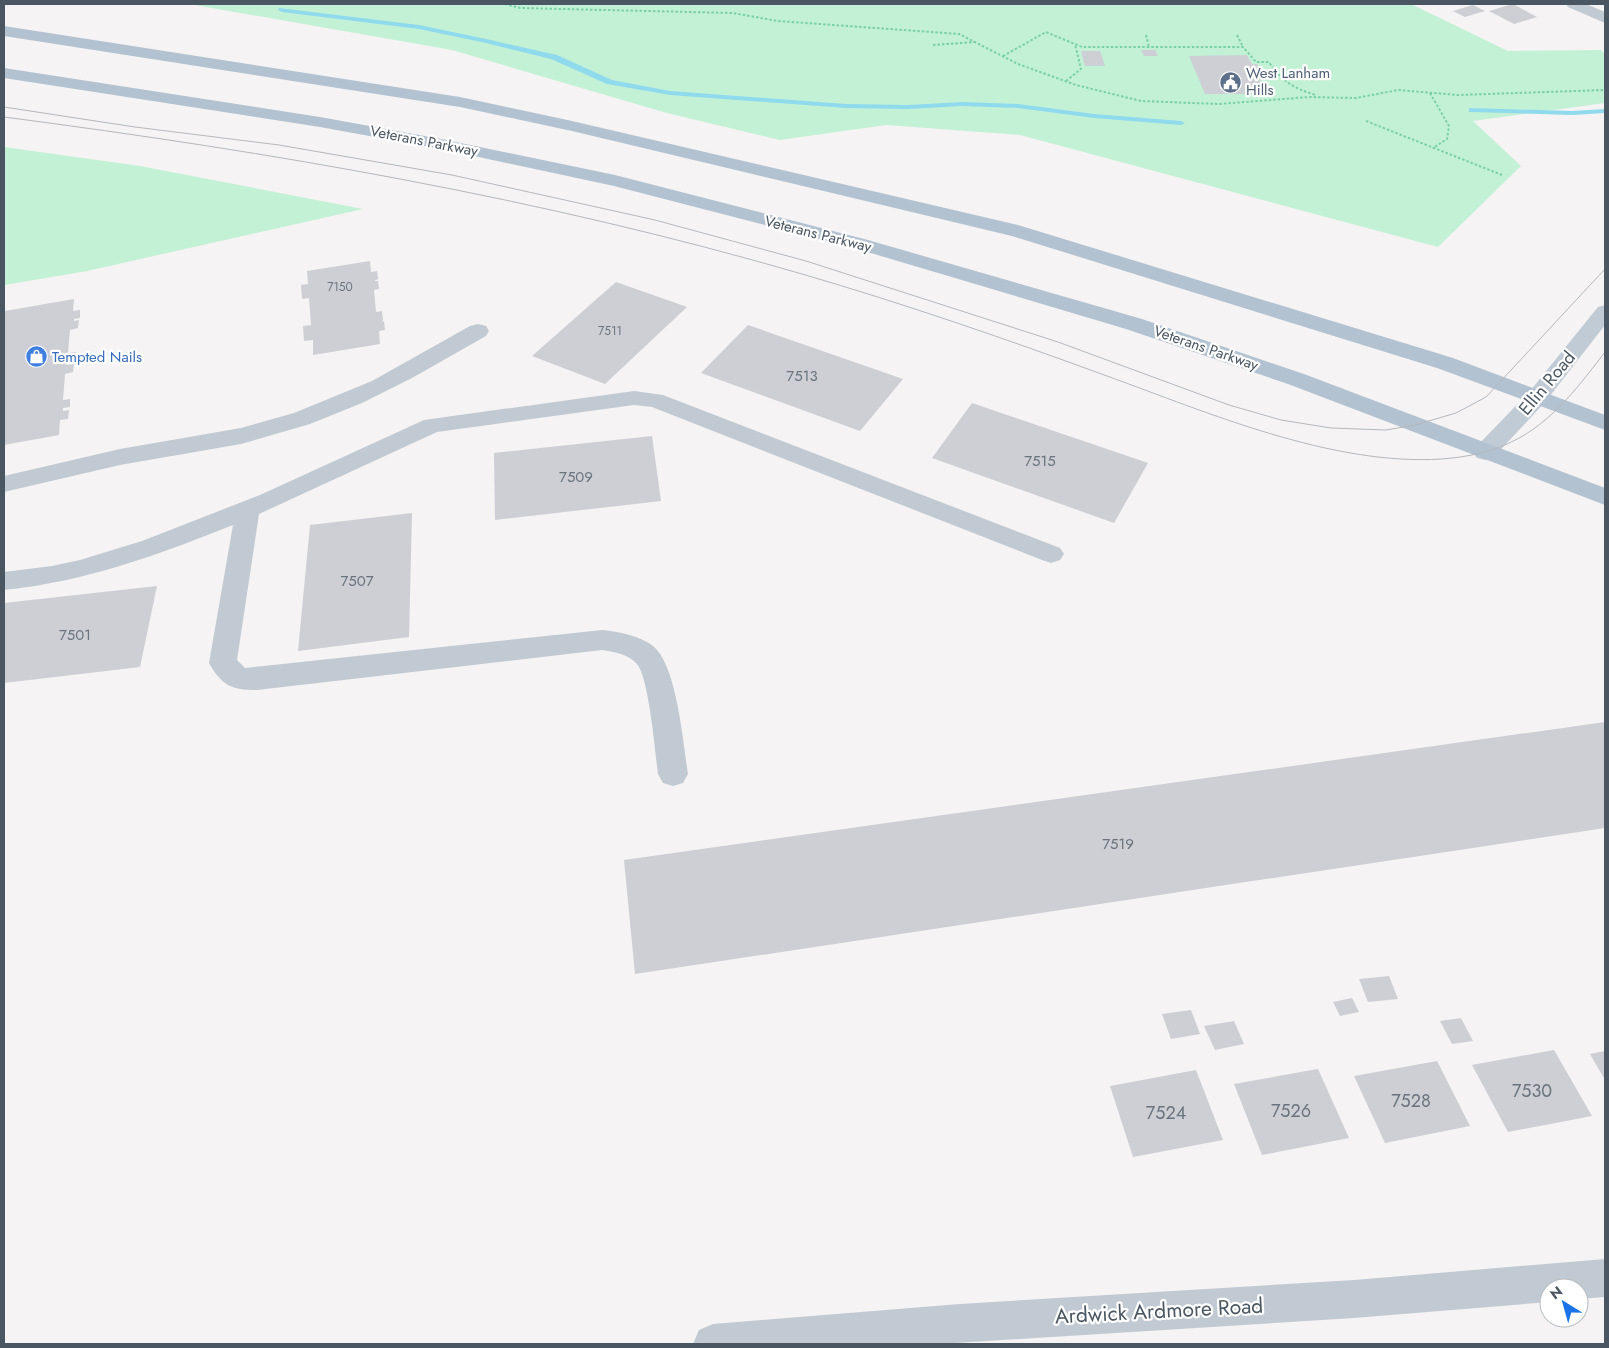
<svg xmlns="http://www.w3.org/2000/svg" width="1609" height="1348" viewBox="0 0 1609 1348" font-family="Jost,sans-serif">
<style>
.green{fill:#c3f1d5}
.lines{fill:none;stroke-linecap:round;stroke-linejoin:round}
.stream{fill:#90daee;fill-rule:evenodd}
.building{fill:#cdcfd5}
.path{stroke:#7ad0a6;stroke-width:2;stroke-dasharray:2.5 2;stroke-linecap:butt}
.street{fill:#c1cad2;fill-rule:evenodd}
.secondary{fill:#c1cbd6;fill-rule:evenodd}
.primary{fill:#b3c2d1;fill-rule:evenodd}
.tram{stroke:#b5b8bd;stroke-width:1}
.labels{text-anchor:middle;stroke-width:4.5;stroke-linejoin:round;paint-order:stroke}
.far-number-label{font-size:12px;fill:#6b747e}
.far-service-label{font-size:15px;fill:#4e5e75;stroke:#fff;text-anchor:start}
.far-street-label{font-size:15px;fill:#4a5661;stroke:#fff}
.far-shop-label{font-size:15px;fill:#366cbe;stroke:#fff;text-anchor:start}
.number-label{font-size:15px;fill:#6b747e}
.street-label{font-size:18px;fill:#4a5661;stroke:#fff}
.near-number-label{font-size:18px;fill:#6b747e}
.near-street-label{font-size:21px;fill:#4a5661;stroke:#fff}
</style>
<rect width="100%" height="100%" fill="#f5f3f3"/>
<!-- green -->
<g class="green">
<polygon points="189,4 1411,4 1508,51 1601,50 1605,54 1605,103 1473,121 1521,166 1438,247 1020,135 886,125 780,140 667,113 452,50"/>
<polygon points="4,147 140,166 363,209 87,271 4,285"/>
</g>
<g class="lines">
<!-- stream -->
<g class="stream">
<polygon points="279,8 419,25 486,39 557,55 612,80 670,91 846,104 908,105 962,102 1018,104 1094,114 1181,121 1185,123 1181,125 1094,118 1018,108 962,106 908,109 846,108 670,95 607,84 551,59 486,43 419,29 282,12 278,10"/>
<polygon points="1469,108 1572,111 1605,109 1605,113 1572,115 1472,112 1469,112"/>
</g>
</g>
<!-- building -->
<g class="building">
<polygon points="1513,4 1537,17 1514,24 1489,11"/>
<polygon points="1473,5 1485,11 1465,17 1453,11"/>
<polygon points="1141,50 1155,50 1158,56 1144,56"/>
<polygon points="1081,51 1100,51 1105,66 1085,66"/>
<polygon points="1247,55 1252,64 1257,64 1260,70 1255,70 1267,94 1205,94 1189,56"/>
<polygon points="370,261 371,272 377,271 378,279 374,281 378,281 379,289 374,290 376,312 382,311 383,320 381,322 384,321 385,330 379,331 380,344 313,355 313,340 304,341 303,326 311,325 309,298 302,299 301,285 308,284 307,271"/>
<polygon points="616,282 687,307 605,384 532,356"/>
<polygon points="74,299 73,311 80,310 80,318 74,319 74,321 79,320 78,328 70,330 68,353 76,352 75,362 67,363 67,365 74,364 73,372 65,374 63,400 70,399 70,407 63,408 63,411 69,410 68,419 60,420 59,435 4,445 5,311"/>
<polygon points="748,325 903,379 860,431 701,373"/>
<polygon points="972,403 1148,463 1114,523 932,458"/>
<polygon points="652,436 661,501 495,520 494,453"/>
<polygon points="412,513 409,637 298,651 310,525"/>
<polygon points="157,586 140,667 4,683 4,603"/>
<polygon points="1605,722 1605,828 635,974 624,860"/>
<polygon points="1389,976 1398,999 1368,1002 1359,979"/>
<polygon points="1352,998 1359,1012 1340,1016 1333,1002"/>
<polygon points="1191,1010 1200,1034 1171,1039 1162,1014"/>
<polygon points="1461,1018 1473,1041 1452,1044 1440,1021"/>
<polygon points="1234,1021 1244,1044 1215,1050 1204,1026"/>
<polygon points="1554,1050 1592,1116 1508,1132 1472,1065"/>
<polygon points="1605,1051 1605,1080 1590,1054"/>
<polygon points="1437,1061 1470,1126 1385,1143 1354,1076"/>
<polygon points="1318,1069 1349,1138 1262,1155 1234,1084"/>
<polygon points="1196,1070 1223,1140 1133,1157 1110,1086"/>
</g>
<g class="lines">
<!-- path -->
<g class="path">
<polyline points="505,4 520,8 733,13 778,21 959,34 1018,64 1076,85 1141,101 1219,104 1309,97 1356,98 1398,90 1458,95 1605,90"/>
<polyline points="1146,35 1149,47"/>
<polyline points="1237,35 1243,47"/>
<polyline points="933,45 975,42"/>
<path d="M1003 56 1046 32 1082 47H1243L1256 62H1269C1281 81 1295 89 1316 95"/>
<polyline points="1066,81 1081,69 1075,44"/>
<polyline points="1430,93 1449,126 1447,139 1433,148"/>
<polyline points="1366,121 1502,175"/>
</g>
<!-- street -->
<g class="street">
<polygon points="1566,4 1586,4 1605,12 1605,23 1568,7"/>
<polygon points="478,324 486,326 489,331 486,336 412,378 362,403 310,424 241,444 120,465 4,492 4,476 120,449 241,428 294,413 372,381 470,326"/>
<path d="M634 391 663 395 1060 548 1064 554 1060 560 1051 563 1042 560 652 407 634 405 437 432 259 514 237 660 245 668 602 630C619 632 639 635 653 646 677 665 683 743 688 774L683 783 673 786 663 783 658 774C655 752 649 678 637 664 628 654 615 652 602 650L257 690C232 690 222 686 209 663L233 525C158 555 84 582 4 590V572L52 566 80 560 142 541 260 495 424 420Z"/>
<polygon points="1605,1259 1605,1297 1579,1299 1579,1288 1549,1288 1549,1302 1354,1318 939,1344 693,1344 699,1330 713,1324 960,1304 1354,1280"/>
</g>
<!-- secondary -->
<polygon class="secondary" points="1605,305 1605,325 1546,401 1493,458 1485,460 1477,458 1473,452 1477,446 1530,391 1598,307"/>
<!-- primary -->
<g class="primary">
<polygon points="4,26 460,97 572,121 1018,225 1453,358 1605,415 1605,430 1437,368 1012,236 572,131 460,107 4,36"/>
<polygon points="4,68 320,117 441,139 615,175 868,240 1142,319 1304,374 1605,488 1605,505 1288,384 1126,329 854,248 614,186 441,149 320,127 4,78"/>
</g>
<!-- tram -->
<g class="tram">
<polyline points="4,107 135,127 279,145 452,175 655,220 806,261 1058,342 1229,405 1281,420 1331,428 1386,430 1415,425 1456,413 1486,397 1605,269"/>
<path d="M4 117C273 152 541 198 802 274 905 304 1006 339 1107 376 1209 413 1332 466 1442 459 1525 453 1558 414 1605 352"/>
</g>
</g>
<!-- icons -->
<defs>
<symbol id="civic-disc" viewBox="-11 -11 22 22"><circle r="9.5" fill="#5c6f8a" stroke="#fff"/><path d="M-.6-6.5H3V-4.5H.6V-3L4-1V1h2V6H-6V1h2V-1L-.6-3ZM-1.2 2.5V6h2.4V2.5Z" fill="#fff"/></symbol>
<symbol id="shop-disc" viewBox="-11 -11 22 22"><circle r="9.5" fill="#3f7fe0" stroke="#fff"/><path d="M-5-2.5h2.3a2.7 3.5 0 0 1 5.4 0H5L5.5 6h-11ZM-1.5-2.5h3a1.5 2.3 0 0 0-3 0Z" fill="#fff"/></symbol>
</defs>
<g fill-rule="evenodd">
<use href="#civic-disc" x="1218" y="70" width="25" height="25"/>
<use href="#shop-disc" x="24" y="344" width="25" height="25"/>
</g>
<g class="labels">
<!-- far-number labels -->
<g class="far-number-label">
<text x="340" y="291">7150</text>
<text x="610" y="335">7511</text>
</g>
<!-- far-service labels -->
<g class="far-service-label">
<text x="1246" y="78">West Lanham<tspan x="1246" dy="17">Hills</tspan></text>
</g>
<!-- far-street labels -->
<g class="far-street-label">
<text transform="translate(424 141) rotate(11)" y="5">Veterans Parkway</text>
<text transform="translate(818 234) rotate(14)" y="5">Veterans Parkway</text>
<text transform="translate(1206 348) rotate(19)" y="5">Veterans Parkway</text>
</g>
<!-- far-shop labels -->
<g class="far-shop-label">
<text x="52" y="362">Tempted Nails</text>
</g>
<!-- number labels -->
<g class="number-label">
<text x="802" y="381">7513</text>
<text x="1040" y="466">7515</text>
<text x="576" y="482">7509</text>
<text x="357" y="586">7507</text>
<text x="75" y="640">7501</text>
<text x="1118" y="849">7519</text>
</g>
<!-- street labels -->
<g class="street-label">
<text transform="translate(1547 383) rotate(-50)" y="6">Ellin Road</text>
</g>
<!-- near-number labels -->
<g class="near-number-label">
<text x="1532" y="1097">7530</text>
<text x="1411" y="1107">7528</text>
<text x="1291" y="1117">7526</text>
<text x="1166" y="1119">7524</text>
</g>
<!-- near-street labels -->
<g class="near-street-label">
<text transform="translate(1159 1311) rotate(-3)" y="7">Ardwick Ardmore Road</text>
</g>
</g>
<!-- border -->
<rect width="1609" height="1348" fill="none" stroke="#4a5661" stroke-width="10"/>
<!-- north arrow -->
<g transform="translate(1564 1303) rotate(323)"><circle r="24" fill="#ffffff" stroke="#b7bbc0"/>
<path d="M0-4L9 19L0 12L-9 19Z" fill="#1a73e8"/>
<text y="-8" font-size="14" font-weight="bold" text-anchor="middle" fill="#4a5661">N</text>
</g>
</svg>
